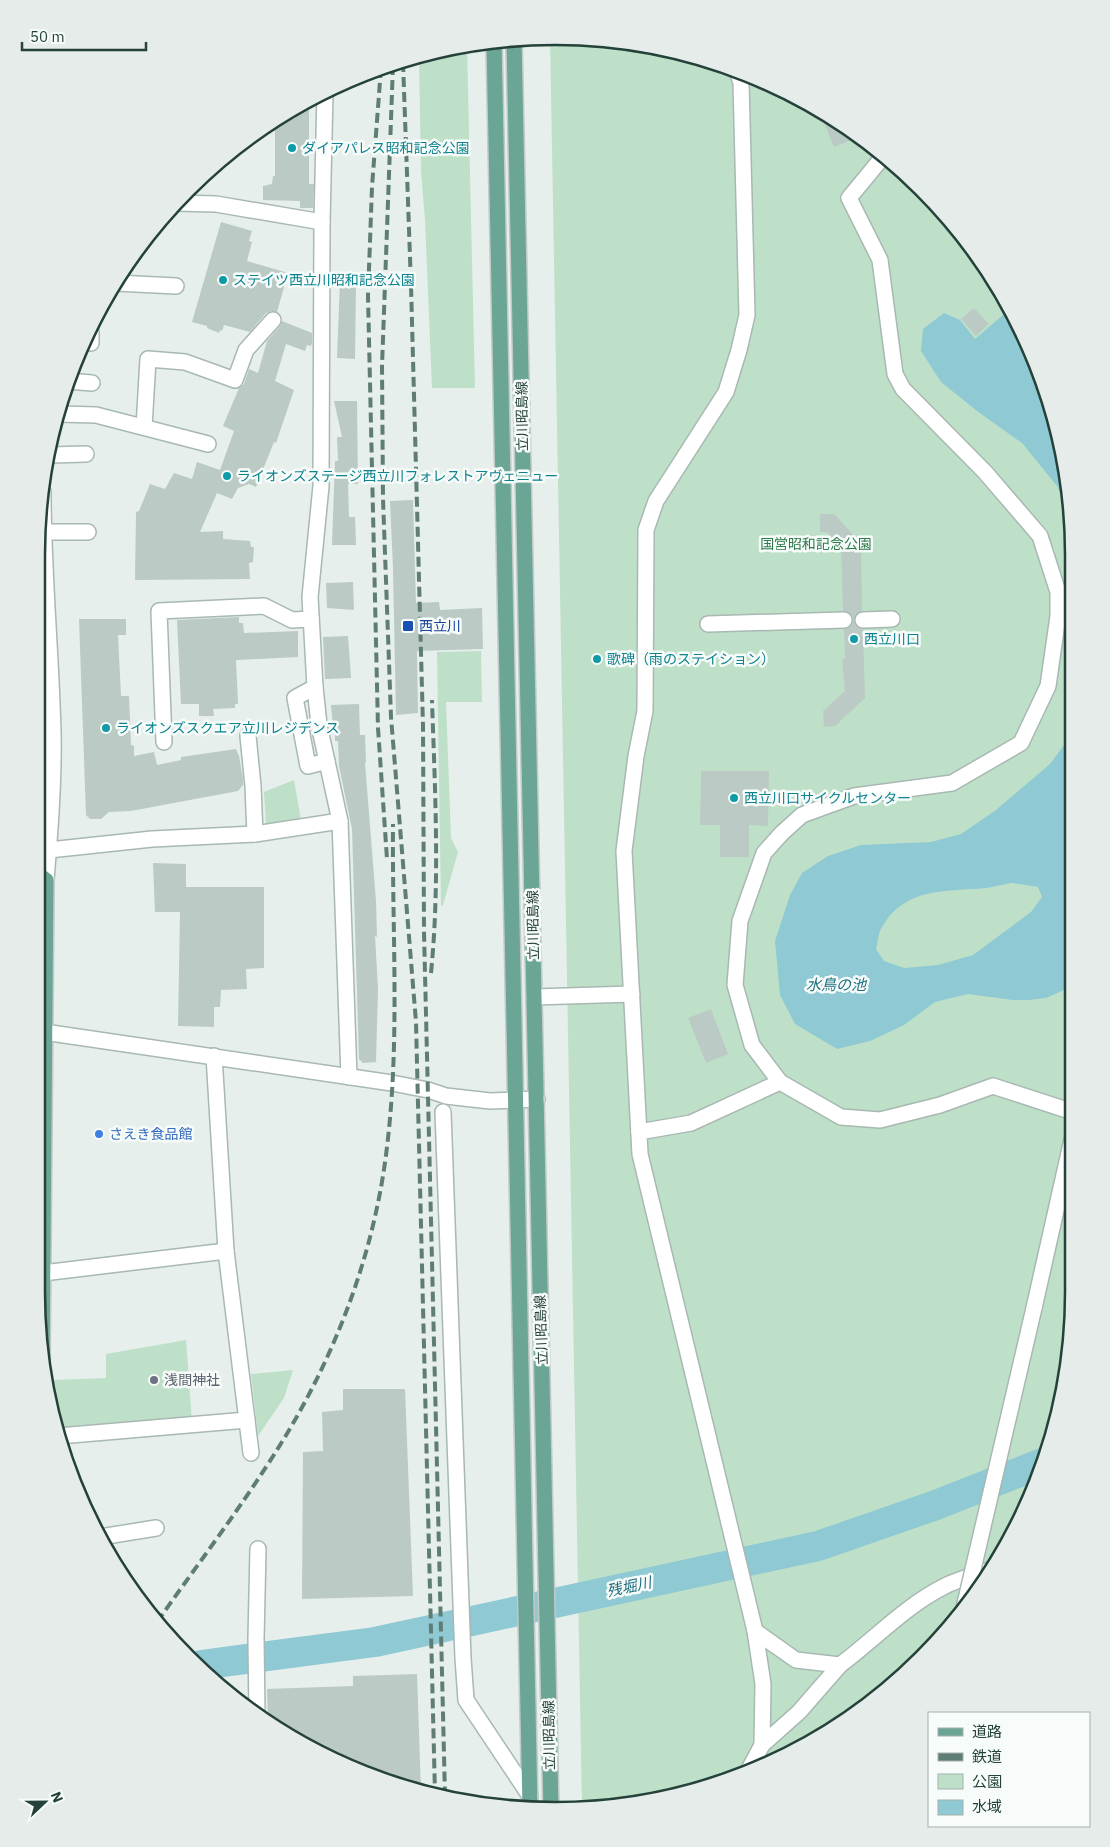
<svg xmlns="http://www.w3.org/2000/svg" width="1110" height="1847" viewBox="0 0 1110 1847" font-family="'IBM Plex Sans','Noto Sans JP',sans-serif">
<style>
.green{fill:#bfe0c8}
.water{fill:#8ec9d4;fill-rule:evenodd}
.lines{fill:none;stroke-linecap:round;stroke-linejoin:round}
.river{stroke:#8ec9d4;stroke-width:30}
.building{fill:#bbcac4}
.minor-casing{stroke:#a8b8b2;stroke-width:18}
.major-casing{stroke:#c2cac8;stroke-width:18}
.minor{stroke:#fff;stroke-width:15}
.major{stroke:#6aa596;stroke-width:15}
.rail{stroke:#5f7d75;stroke-width:4;stroke-dasharray:10 5;stroke-linecap:butt}
.minor-bridge-casing{stroke:#a8b8b2;stroke-width:18;stroke-linecap:butt}
.minor-bridge{stroke:#fff;stroke-width:15}
.culture-dot{fill:#0f9aa8;stroke:#f7fbf9;stroke-width:2}
.transit-dot{fill:#1a4fb4;stroke:#f7fbf9;stroke-width:2}
.shop-dot{fill:#3f7fe0;stroke:#f7fbf9;stroke-width:2}
.worship-dot{fill:#6b7280;stroke:#f7fbf9;stroke-width:2}
.labels{text-anchor:middle;stroke-width:5;stroke-linejoin:round;paint-order:stroke}
.culture-label{font-size:14px;fill:#0d838f;stroke:#f7fbf9;text-anchor:start}
.street-label{font-size:14px;fill:#24423a;stroke:#f7fbf9}
.park-label{font-size:14px;fill:#2d7a4b;stroke:#f7fbf9}
.transit-label{font-size:14px;fill:#164399;stroke:#f7fbf9;text-anchor:start}
.shop-label{font-size:14px;fill:#366cbe;stroke:#f7fbf9;text-anchor:start}
.worship-label{font-size:14px;fill:#5b616d;stroke:#f7fbf9;text-anchor:start}
.water-label{font-size:15px;font-style:italic;fill:#1c6f80;stroke:#f7fbf9}
.rim{fill:none;stroke:#24423a;stroke-width:2.5}
</style>
<rect width="100%" height="100%" fill="#e6efeb"/>
<!-- green -->
<g class="green">
<polygon points="555,36 656,46 754,76 843,124 945,213 1004,296 1046,389 1073,521 1073,1326 1046,1459 986,1580 922,1659 871,1704 785,1757 721,1783 623,1806 582,1809 550,37"/>
<polygon points="467,45 475,388 432,388 425,220 421,171 419,57 454,46"/>
<polygon points="481,651 482,702 446,702 451,838 458,852 443,905 441,906 437,652"/>
<polygon points="294,780 301,820 266,824 264,792"/>
<polygon points="186,1340 192,1422 57,1428 53,1414 53,1380 106,1378 106,1354"/>
<polygon points="293,1370 284,1398 258,1436 251,1374"/>
</g>
<!-- water -->
<g class="water">
<polygon points="1010,309 1046,389 1073,525 1057,486 1022,443 977,411 941,382 921,351 923,329 944,313 960,320 975,339"/>
<path d="M1073 733V986L1046 998 1029 1000H1013L968 994 935 1002 904 1025 870 1041 837 1049 795 1024 780 995 775 941 790 895 802 873 828 856 861 845 931 842 961 834 996 810 1050 764ZM1012 883 1038 887 1042 897 1031 912 973 955 938 965 904 968 884 961 876 949C878 942 878 933 882 927 903 891 937 891 974 889 986 889 1000 885 1012 883Z"/>
</g>
<g class="lines">
<!-- river -->
<polyline class="river" points="201,1665 375,1642 818,1546 936,1505 1045,1462"/>
</g>
<!-- building -->
<g class="building">
<polygon points="300,106 309,106 309,184 314,184 313,208 300,208 300,201 263,200 263,186 272,184 273,176 275,176 275,120"/>
<polygon points="819,111 843,124 859,137 834,147"/>
<polygon points="221,222 252,231 249,241 252,242 247,261 288,273 277,312 271,311 266,313 250,332 224,325 222,331 220,330 219,333 207,328 207,326 192,322"/>
<polygon points="340,280 356,281 355,359 337,358"/>
<polygon points="974,308 989,324 976,336 961,319"/>
<polygon points="282,321 312,333 312,343 311,346 307,345 305,351 286,344 275,381 294,390 276,443 274,442 256,487 249,484 238,488 232,499 217,493 200,532 223,531 223,539 250,541 251,547 254,547 253,562 249,563 250,579 135,580 136,512 139,511 150,484 165,489 174,473 192,479 197,462 220,470 234,431 223,426 239,388 244,384 249,369 258,373 267,341 280,326"/>
<polygon points="334,401 357,401 358,484 348,484 349,517 355,517 356,545 332,545 335,461 338,461 337,437 342,437"/>
<polygon points="413,500 416,603 439,602 440,610 482,608 483,649 417,651 418,713 396,715 393,568 390,501"/>
<polygon points="820,514 834,514 861,543 862,611 855,615 854,620 855,625 863,629 865,698 835,726 824,727 823,711 845,691 842,659 845,659 844,629 849,628 853,620 852,615 843,611 841,547 827,532 820,532"/>
<polygon points="353,582 354,610 327,608 326,583"/>
<polygon points="239,617 239,623 243,623 244,633 298,631 298,657 236,660 238,704 235,704 235,708 213,709 214,716 199,716 199,704 181,704 177,620"/>
<polygon points="79,619 126,619 126,635 118,635 121,696 129,696 131,745 134,746 134,756 154,752 157,765 181,760 181,757 236,749 239,756 243,779 243,785 238,791 131,811 109,812 101,819 90,819 86,815"/>
<polygon points="348,636 351,678 325,679 323,637"/>
<polygon points="359,704 360,735 365,735 366,762 365,763 376,901 377,937 375,936 378,989 376,1062 363,1063 359,1059 352,829 339,766 338,741 335,741 335,728 333,728 331,705"/>
<polygon points="701,771 769,771 768,826 749,825 749,857 720,857 720,825 700,825"/>
<polygon points="153,863 186,864 186,887 264,887 264,968 246,969 247,989 221,990 220,1007 214,1007 214,1027 178,1026 180,912 155,912"/>
<polygon points="711,1009 728,1054 706,1063 688,1018"/>
<polygon points="343,1389 405,1389 413,1596 302,1599 303,1452 323,1451 322,1412 343,1410"/>
<polygon points="417,1674 421,1791 389,1783 325,1757 268,1722 267,1689 353,1686 353,1676"/>
</g>
<g class="lines">
<defs>
<g id="minor">
<path d="M737 71 741 83 747 315 739 350 726 392 656 501 646 530 645 711 636 756 624 851 640 1154 755 1631 796 1660 840 1665C875 1639 905 1606 945 1586 959 1579 977 1574 992 1569"/>
<polyline points="325,93 322,222 321,486 310,597 315,687 319,725 340,821 349,1077"/>
<polyline points="882,158 849,198 880,260 895,374 903,389 985,472 1040,536 1058,592 1058,616 1048,686 1021,743 952,783 854,796 802,815 782,833 764,853 740,921 735,985 752,1045 780,1082 841,1117 880,1120 940,1105 993,1086 1073,1112"/>
<polyline points="176,203 216,204 322,222"/>
<polyline points="116,283 176,286"/>
<polyline points="86,343 91,343 91,332"/>
<polyline points="67,381 92,383"/>
<polyline points="59,414 96,415 208,444"/>
<polyline points="144,427 148,359 185,362 235,380 246,350 273,320"/>
<polyline points="50,455 86,454"/>
<path d="M43 492C43 572 51 652 53 732 54 781 50 831 46 880"/>
<polyline points="43,532 88,532"/>
<polyline points="863,620 892,619"/>
<polyline points="708,624 844,620"/>
<polyline points="315,687 295,698 308,766 327,761"/>
<polyline points="248,736 253,786 255,834"/>
<polyline points="164,742 159,611 264,606 292,620 311,619"/>
<polyline points="49,850 152,839 255,834 340,821"/>
<polyline points="534,997 632,994"/>
<polyline points="44,1032 392,1083 428,1090 446,1096 490,1101 537,1099"/>
<polyline points="214,1056 226,1251 251,1453"/>
<polyline points="443,1112 463,1658 466,1700 530,1796"/>
<polyline points="639,1132 691,1123 780,1082"/>
<polyline points="43,1273 226,1251"/>
<polyline points="1034,1308 1073,1135"/>
<polyline points="59,1436 247,1420"/>
<polyline points="100,1537 156,1528"/>
<polyline points="755,1631 763,1684 762,1745"/>
<polyline points="257,1715 256,1639 258,1549"/>
<polyline points="747,1773 762,1745 799,1712 840,1665"/>
</g>
<g id="major">
<polyline points="514,40 551,1811"/>
<polyline points="494,42 530,1809"/>
<polyline points="39,875 46,880 42,1365"/>
</g>
</defs>
<!-- minor casing -->
<use href="#minor" class="minor-casing"/>
<!-- major casing -->
<use href="#major" class="major-casing"/>
<!-- minor -->
<use href="#minor" class="minor"/>
<!-- major -->
<use href="#major" class="major"/>
<!-- rail -->
<g class="rail">
<polyline points="403,62 411,285 423,726 424,932 445,1796"/>
<polyline points="393,65 382,366 383,499 391,717 416,1022 435,1794"/>
<polyline points="381,68 372,187 368,296 378,728 387,859"/>
<path d="M431 973C440 882 435 791 432 700"/>
<path d="M157 1622C200 1561 246 1501 285 1437 338 1349 375 1250 387 1147 400 1041 392 931 393 824"/>
</g>
<defs>
<polyline id="minor-bridge" points="964,1608 1034,1308"/>
</defs>
<!-- minor-bridge casing -->
<use href="#minor-bridge" class="minor-bridge-casing"/>
<!-- minor-bridge -->
<use href="#minor-bridge" class="minor-bridge"/>
</g>
<!-- markers -->
<g class="culture-dot">
<circle cx="292" cy="148" r="5"/>
<circle cx="223" cy="280" r="5"/>
<circle cx="227" cy="476" r="5"/>
<circle cx="854" cy="639" r="5"/>
<circle cx="597" cy="659" r="5"/>
<circle cx="106" cy="728" r="5"/>
<circle cx="734" cy="798" r="5"/>
</g>
<rect class="transit-dot" x="402" y="620" width="12" height="12" rx="2.5"/>
<circle class="shop-dot" cx="99" cy="1134" r="5"/>
<circle class="worship-dot" cx="154" cy="1380" r="5"/>
<g class="labels">
<!-- culture labels -->
<g class="culture-label">
<text x="302" y="153">ダイアパレス昭和記念公園</text>
<text x="233" y="285">ステイツ西立川昭和記念公園</text>
<text x="237" y="481">ライオンズステージ西立川フォレストアヴェニュー</text>
<text x="864" y="644">西立川口</text>
<text x="607" y="664">歌碑（雨のステイション）</text>
<text x="116" y="733">ライオンズスクエア立川レジデンス</text>
<text x="744" y="803">西立川口サイクルセンター</text>
</g>
<!-- street labels -->
<g class="street-label">
<text transform="translate(522 416) rotate(-91)" y="5">立川昭島線</text>
<text transform="translate(533 925) rotate(-91)" y="5">立川昭島線</text>
<text transform="translate(541 1330) rotate(-92)" y="5">立川昭島線</text>
<text transform="translate(549 1735) rotate(-91)" y="5">立川昭島線</text>
</g>
<!-- park labels -->
<g class="park-label">
<text x="816" y="549">国営昭和記念公園</text>
</g>
<!-- transit labels -->
<g class="transit-label">
<text x="419" y="631">西立川</text>
</g>
<!-- shop labels -->
<g class="shop-label">
<text x="109" y="1139">さえき食品館</text>
</g>
<!-- worship labels -->
<g class="worship-label">
<text x="164" y="1385">浅間神社</text>
</g>
<!-- water labels -->
<g class="water-label">
<text x="836" y="990">水鳥の池</text>
<text transform="translate(629 1587) rotate(-12)" y="5">残堀川</text>
</g>
</g>
<!-- crop -->
<path d="M0 0H1110V1847H0ZM555 45H555A510 510 0 0 1 1065 555V1292A510 510 0 0 1 555 1802H555A510 510 0 0 1 45 1292V555A510 510 0 0 1 555 45Z" fill="#e6ecea" fill-rule="evenodd"/>
<path class="rim" d="M555 45H555A510 510 0 0 1 1065 555V1292A510 510 0 0 1 555 1802H555A510 510 0 0 1 45 1292V555A510 510 0 0 1 555 45Z"/>
<!-- legend -->
<rect x="928" y="1712" width="162" height="115" fill="#f7fbf9" stroke="#a3b1ad"/>
<rect x="938" y="1728" width="25" height="8" fill="#6aa596" stroke="#a3b1ad"/>
<text x="972" y="1737" font-size="15" fill="#24423a">道路</text>
<rect x="938" y="1753" width="25" height="8" fill="#5f7d75" stroke="#a3b1ad"/>
<text x="972" y="1762" font-size="15" fill="#24423a">鉄道</text>
<rect x="938" y="1774" width="25" height="15" fill="#bfe0c8" stroke="#a3b1ad"/>
<text x="972" y="1787" font-size="15" fill="#24423a">公園</text>
<rect x="938" y="1800" width="25" height="15" fill="#8ec9d4" stroke="#a3b1ad"/>
<text x="972" y="1812" font-size="15" fill="#24423a">水域</text>
<!-- north arrow -->
<g transform="translate(45 1802) rotate(68)" stroke="#f7fbf9" stroke-width="4" paint-order="stroke">
<path d="M0-4L9 19L0 12L-9 19Z" fill="#24423a"/>
<text y="-8" font-size="14" font-weight="bold" text-anchor="middle" fill="#24423a">N</text>
</g>
<!-- scale -->
<path d="M22 42v8h124v-8" fill="none" stroke="#24423a" stroke-width="2.5"/>
<text x="30" y="42" font-size="15" fill="#24423a" stroke="#f7fbf9" stroke-width="4" paint-order="stroke">50 m</text>
</svg>
